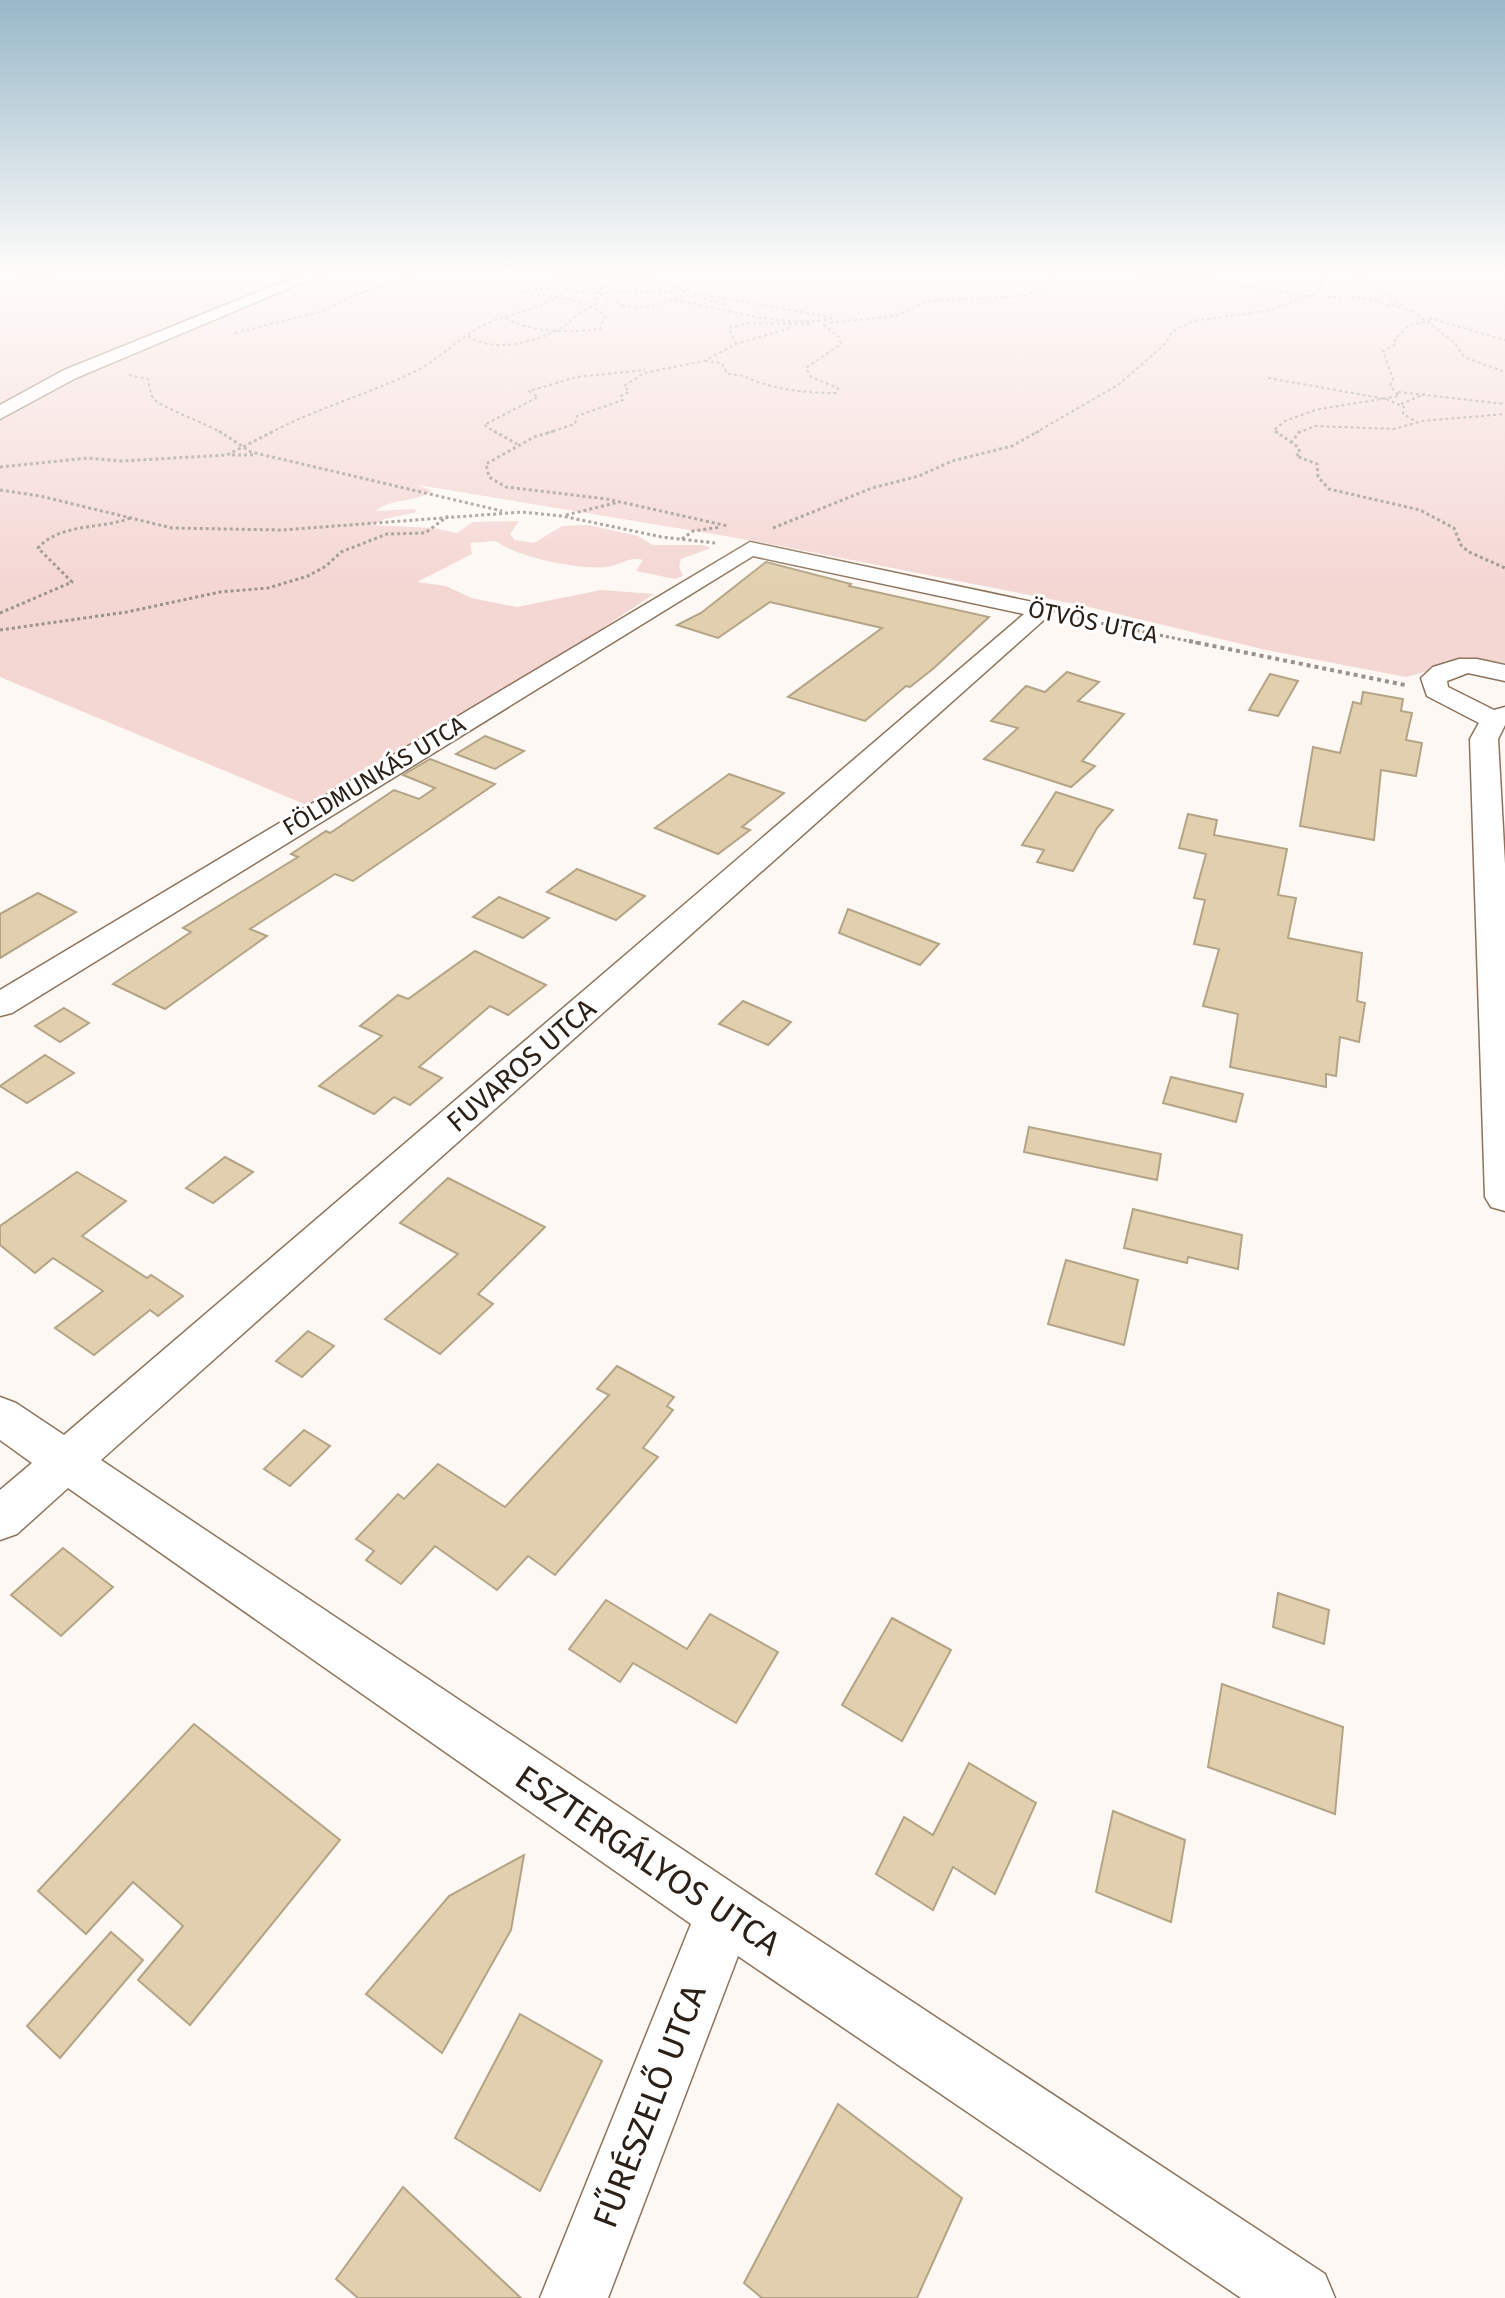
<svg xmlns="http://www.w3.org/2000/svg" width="1505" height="2298" viewBox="0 0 1505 2298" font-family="'Fira Sans',sans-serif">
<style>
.green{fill:#f4d6d3}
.building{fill:#e1cfad;stroke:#b4a487;stroke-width:2}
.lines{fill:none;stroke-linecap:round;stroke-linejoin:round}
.minor-casing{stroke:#8d745e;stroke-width:3}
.path-far2{stroke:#9a928b;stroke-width:2;stroke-dasharray:3 3;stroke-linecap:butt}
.path-far1{stroke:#9a928b;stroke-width:3;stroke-dasharray:3 3;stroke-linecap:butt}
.path{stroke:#9a928b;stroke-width:4;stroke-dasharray:4 4;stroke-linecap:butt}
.minor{fill:#fff;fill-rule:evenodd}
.labels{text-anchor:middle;stroke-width:6;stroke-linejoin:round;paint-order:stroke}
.far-street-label{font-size:24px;fill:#2b2118;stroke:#fff}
.street-label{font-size:28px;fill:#2b2118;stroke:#fff}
.near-street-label{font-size:34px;fill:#2b2118;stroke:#fff}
</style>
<rect width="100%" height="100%" fill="#fdf8f3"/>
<!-- green -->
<path class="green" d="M0 269H1505V663L1471 659 1406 677 1266 650 1085 606 749 540 418 485 432 491C415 503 391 498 375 511L414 509 417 512 385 519 371 525 434 528 457 533 473 522 519 521 510 534 515 540 534 543 562 526 588 525 638 536 653 545H702L711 548 681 559 679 567 683 576 675 579 636 571 643 560C629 556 620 566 606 567 581 570 515 557 496 541L470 543 472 554 417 582 446 586 471 598 517 607 601 590 654 594 557 658 309 806 0 677Z"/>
<!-- building -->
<g class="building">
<polygon points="766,562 851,584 849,586 989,617 934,668 910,687 906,686 865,721 788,697 882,628 770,602 718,638 677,625 701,613"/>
<polygon points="1067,672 1099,682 1078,701 1124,714 1082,761 1095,766 1071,787 984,759 1018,728 991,721 1026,686 1045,692"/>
<polygon points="1270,674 1298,681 1278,716 1249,710"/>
<polygon points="1363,692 1403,699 1401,711 1412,713 1406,740 1422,743 1416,776 1381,770 1374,840 1300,826 1313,747 1340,753 1353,702 1361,704"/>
<polygon points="485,736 524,751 495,769 456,754"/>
<polygon points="430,759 495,784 353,881 335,874 250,929 267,936 165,1009 113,984 191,932 183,928 298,857 291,854 326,831 330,833 394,790 419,799 435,788 403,775"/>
<polygon points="729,774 784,793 742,827 750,830 718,854 655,828"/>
<polygon points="1056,792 1113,810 1097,828 1073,871 1037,862 1044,850 1022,845"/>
<polygon points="1188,814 1217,820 1214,835 1287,849 1278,895 1296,898 1288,938 1362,953 1357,1001 1365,1003 1359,1042 1340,1037 1336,1076 1326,1074 1326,1087 1230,1067 1238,1014 1203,1006 1219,949 1194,944 1205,900 1194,898 1206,854 1179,848"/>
<polygon points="577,869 645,896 616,920 547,892"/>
<polygon points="38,893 76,912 0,958 0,914"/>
<polygon points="499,897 549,918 523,938 473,917"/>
<polygon points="848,909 939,944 920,965 839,933"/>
<polygon points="475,951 546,985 508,1015 490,1006 419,1067 442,1078 410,1105 394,1097 374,1114 319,1086 382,1036 360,1026 398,995 408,999"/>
<polygon points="743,1001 791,1022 768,1045 719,1024"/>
<polygon points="64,1008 89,1023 60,1042 35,1026"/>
<polygon points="45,1055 74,1073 27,1103 0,1086"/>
<polygon points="1171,1077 1243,1094 1236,1122 1163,1103"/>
<polygon points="1029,1127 1161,1154 1157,1180 1024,1152"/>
<polygon points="225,1157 253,1172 213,1203 186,1188"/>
<polygon points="77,1172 126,1201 82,1236 147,1278 151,1275 183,1296 158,1316 150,1310 94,1355 55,1328 103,1291 53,1258 35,1273 0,1245 0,1226"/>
<polygon points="448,1178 545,1227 478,1294 493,1304 440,1354 385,1319 458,1254 400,1223"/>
<polygon points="1133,1209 1242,1235 1238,1269 1188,1257 1187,1263 1124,1248"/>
<polygon points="1066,1260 1138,1280 1124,1345 1048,1324"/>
<polygon points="308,1331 334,1346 302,1377 276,1361"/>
<polygon points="617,1366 674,1397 667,1406 673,1410 643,1448 658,1457 555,1575 528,1556 497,1590 435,1546 401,1584 366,1560 374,1551 356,1539 398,1494 404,1499 438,1464 505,1507 609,1395 597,1389"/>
<polygon points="304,1430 330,1446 290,1486 264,1469"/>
<polygon points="63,1548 113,1587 61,1636 11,1595"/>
<polygon points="1278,1593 1329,1610 1324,1644 1273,1627"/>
<polygon points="606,1600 687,1649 710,1614 778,1652 736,1723 633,1663 620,1682 569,1649"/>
<polygon points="892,1618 951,1650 902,1741 842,1705"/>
<polygon points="1222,1684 1343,1727 1335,1814 1208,1767"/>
<polygon points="194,1724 340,1840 190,2025 138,1980 183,1926 133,1882 86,1934 38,1891"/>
<polygon points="969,1763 1036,1803 995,1894 953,1867 933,1910 876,1874 904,1817 933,1835"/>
<polygon points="1113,1811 1185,1840 1171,1922 1096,1892"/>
<polygon points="524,1855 511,1930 442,2053 366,1994 449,1896"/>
<polygon points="111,1932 143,1960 60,2058 27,2026"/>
<polygon points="520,2014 602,2061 540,2191 455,2138"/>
<polygon points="838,2104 962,2198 917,2298 762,2298 744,2283"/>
<polygon points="403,2187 521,2298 358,2298 336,2279"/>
</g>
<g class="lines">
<defs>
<g id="minor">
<polygon points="315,269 335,269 76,378 0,419 0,405 64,370"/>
<polygon points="750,542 1042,604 1050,606 1054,611 101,1460 746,1892 1325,2274 1335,2298 1241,2298 738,1956 608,2298 540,2298 691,1924 68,1488 17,1534 0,1540 0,1490 32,1463 0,1440 0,1397 16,1403 64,1435 1024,614 753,556 12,1013 0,1016 0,990"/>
<polygon points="1459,659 1477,659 1505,665 1505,681 1468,673 1447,681 1448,687 1494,710 1505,707 1505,725 1498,739 1505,864 1505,1211 1491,1207 1485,1197 1470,739 1479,723 1427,696 1421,678 1433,667"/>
</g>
</defs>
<!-- minor casing -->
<use href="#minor" class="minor-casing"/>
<!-- path-far2 -->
<g class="path-far2">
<polyline points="511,269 572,275"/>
<polyline points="558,269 572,275"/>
<polyline points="612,269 636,273 642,278"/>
<polyline points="1089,269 1209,280 1308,296 1363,298 1413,311"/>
<polyline points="1344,269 1404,306"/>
<path d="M572 275 655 281 685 291 684 295C625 319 621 306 572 275Z"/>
<polyline points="0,284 68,269"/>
<path d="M622 293 685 291 834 318C787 330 720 307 672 300"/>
<polyline points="693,294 725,305"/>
<polyline points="1413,311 1454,342 1464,357 1505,372"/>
<path d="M506 318C530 333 573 333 600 329L605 315C580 296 551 298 522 291 557 284 591 300 626 290L628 285 621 283"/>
<polyline points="1429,318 1505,340"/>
<polyline points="830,323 895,316 928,301 1023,296 1044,289 1061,269"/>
<polyline points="235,333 320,312 352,296 431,269"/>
<path d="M468 336C492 354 537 342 561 328 573 321 578 310 593 307L602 288 621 283"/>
<polyline points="736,344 729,328 748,323 812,324"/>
<path d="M705 361 722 363 727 374C748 375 747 379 764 384 788 391 811 393 836 393L838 388 811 377 806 368 841 344 839 337 821 323"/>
<path d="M129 375 148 379C149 384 150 393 153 398 159 407 208 424 222 433"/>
<polyline points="1268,378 1386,399 1404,407 1403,414 1417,422"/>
<polyline points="1398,392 1505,404"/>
<polyline points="1401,404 1425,394"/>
<path d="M270 433C315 409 365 395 412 373 438 361 458 338 484 325 520 307 562 312 580 269"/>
<polyline points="497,433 484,425 538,397 529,391 577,377 645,370"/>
<polyline points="547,433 575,424 577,416 623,400 621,396 629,392 624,386 644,373 704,361 736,344 790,328 788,319"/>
<polyline points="1035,433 1118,385 1165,344 1172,332 1193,321 1272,310 1318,292 1326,275 1323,269"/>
<polyline points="1278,433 1274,430 1285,421 1315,410 1399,396 1390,386 1393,379 1383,351 1396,344 1395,339 1409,325 1429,321"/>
<polyline points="1298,433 1315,426 1394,429 1422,421 1505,414"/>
</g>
<!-- path-far1 -->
<g class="path-far1">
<polyline points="219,431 251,452 502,511"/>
<polyline points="494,431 517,444"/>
<polyline points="554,431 534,437 486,464 489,477 506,487 607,499 728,526"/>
<polyline points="1275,431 1298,447 1300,453 1296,456 1317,464 1318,477 1329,489 1420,510 1454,528 1461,545 1469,552 1505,568"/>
<polyline points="1291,443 1300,431"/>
<polyline points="232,455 254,455"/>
<polyline points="0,467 88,458 121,461 227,455 274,431"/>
<polyline points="0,490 40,496 172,528 282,530 522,512 562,516 662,537 715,543"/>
<polyline points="566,515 619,502"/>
<polyline points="773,528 872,488 919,476 952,461 1012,446 1039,431"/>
<polyline points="682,539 693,531 721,527"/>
<path d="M0 613 72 582 38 548C61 522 103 530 133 517"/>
<polyline points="1066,616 1198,643"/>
<polyline points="0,630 127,612 220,592 268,588 308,576 326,566 341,552 387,534 425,533 448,516"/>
</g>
<!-- path -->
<polyline class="path" points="1189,641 1405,685"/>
<!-- minor -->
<use href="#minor" class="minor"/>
</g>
<!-- sky -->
<linearGradient id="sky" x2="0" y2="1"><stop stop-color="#98b8c8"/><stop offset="0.46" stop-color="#fefcfa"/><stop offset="1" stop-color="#fefcfa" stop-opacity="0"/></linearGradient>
<rect width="1505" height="591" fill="url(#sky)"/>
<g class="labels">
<!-- far-street labels -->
<g class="far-street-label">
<text transform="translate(1093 622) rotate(12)" y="8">ÖTVÖS UTCA</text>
<text transform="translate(374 776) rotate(-31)" y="8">FÖLDMUNKÁS UTCA</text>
</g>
<!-- street labels -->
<g class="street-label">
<text transform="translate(521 1065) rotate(-41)" y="10">FUVAROS UTCA</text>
</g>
<!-- near-street labels -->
<g class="near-street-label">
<text transform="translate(648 1860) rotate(34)" y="12">ESZTERGÁLYOS UTCA</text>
<text transform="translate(649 2106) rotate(-69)" y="12">FŰRÉSZELŐ UTCA</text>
</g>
</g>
</svg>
